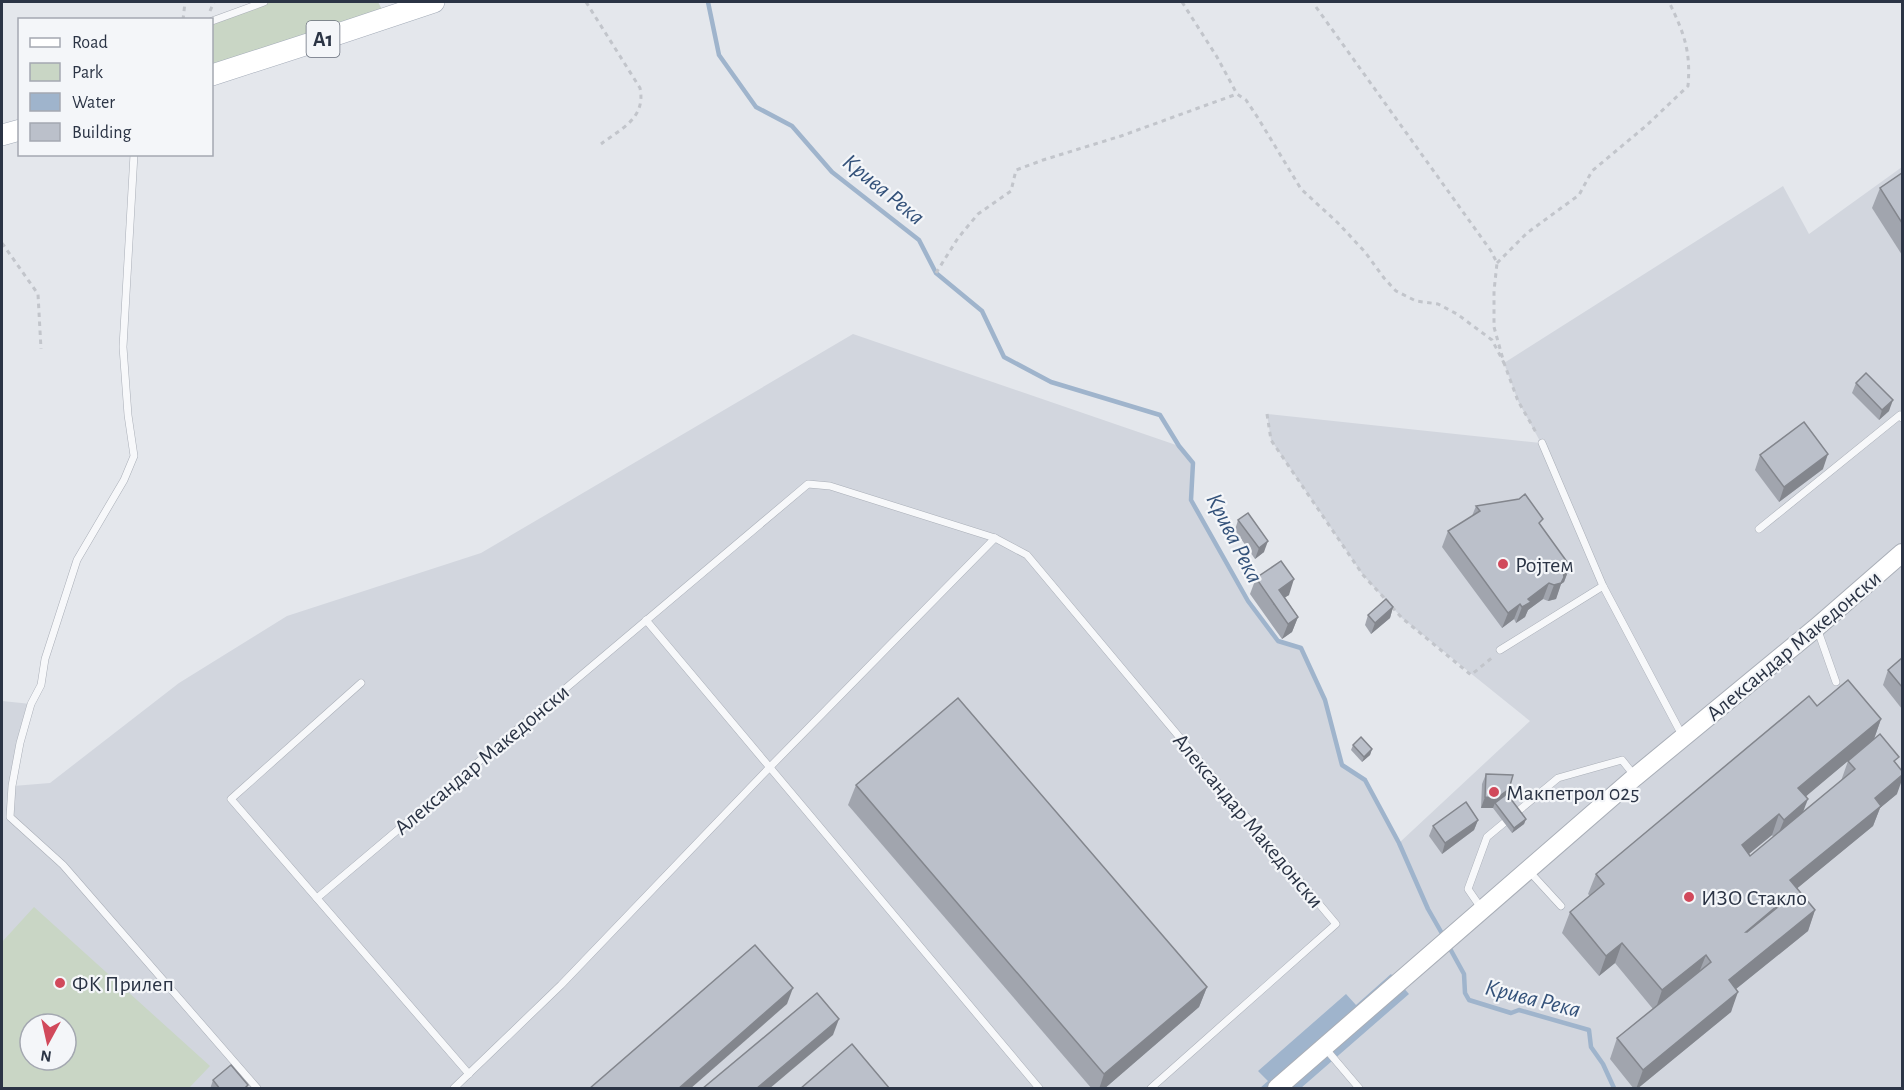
<svg xmlns="http://www.w3.org/2000/svg" width="1904" height="1090" font-family="'Alegreya Sans',sans-serif">
<rect width="100%" height="100%" fill="#e4e7ec"/>
<!-- built -->
<path fill="#d2d6de" fill-rule="evenodd" d="M1902 167V1088H2V701L31 704 13 786 50 783 179 683 287 616 481 553 853 334 1179 446 1193 463 1192 501 1248 601 1278 641 1301 648 1325 700 1342 765 1365 780 1399 843 1530 721 1402 618 1363 575 1271 440 1267 414 1541 443 1518 401 1504 363 1783 186 1809 234ZM30 1024H66V1060H30Z"/>
<!-- green -->
<g fill="#c9d6c5" fill-rule="evenodd">
<path d="M264 2H378L386 17 212 75V21Z"/>
<path d="M34 907 210 1066 189 1088H2V942ZM30 1024H66V1060H30Z"/>
</g>
<!-- water -->
<path fill="#9fb4cc" d="M1391 974 1409 994 1301 1088H1260L1268 1081 1258 1071 1346 994 1356 1005Z"/>
<g fill="none" stroke-linecap="round" stroke-linejoin="round">
<!-- stream -->
<g stroke="#9fb4cc" stroke-width="4.5">
<path d="M708 2 719 55 756 107 792 126 832 172 919 240 936 273 982 311 1004 357 1051 382 1160 415 1179 446 1193 463 1191 500 1248 601 1278 641 1301 648 1325 700 1342 765 1365 780 1399 843 1428 909 1444 937"/>
<path d="M1448 945 1464 974 1465 993 1469 1000 1511 1013 1519 1010 1589 1030 1591 1047 1603 1064 1614 1088"/>
</g>
<!-- lane casing -->
<g stroke="#a9aeb7" stroke-width="8">
<g id="lane">
<path d="M212 21 264 2"/>
<path d="M134 154 123 347 128 415 134 456 124 480 77 560 45 659 41 685 31 704 20 743 12 786 10 817 63 865 257 1088"/>
<path d="M1542 443 1603 586 1682 735"/>
<path d="M1759 529 1900 415 1902 418"/>
<path d="M646 620 1039 1088"/>
<path d="M1817 628 1836 682"/>
<path d="M1500 650 1603 586"/>
<path d="M361 683 231 799 469 1074"/>
<path d="M1528 870 1561 906"/>
<path d="M317 898 808 484 830 486 995 538 1027 555 1336 924 1151 1088"/>
<path d="M1481 908 1468 889 1487 837 1558 778 1622 760 1634 775"/>
<path d="M1325 1048 1359 1088"/>
<path d="M454 1088 561 985 769 768 995 538"/>
</g>
</g>
<!-- secondary casing -->
<g stroke="#a9aeb7" stroke-width="20">
<path id="secondary" d="M1277 1088 1635 777 1817 627 1902 553"/>
</g>
<!-- primary casing -->
<g stroke="#a3abb8" stroke-width="22">
<g id="primary">
<path d="M212 75 308 44 434 2"/>
<path d="M2 135 20 130"/>
</g>
</g>
<!-- path -->
<g stroke="#c2c5cb" stroke-width="3" stroke-dasharray="4.5 4.5" stroke-linecap="butt">
<path d="M586 2 640 88C646 118 622 128 601 144"/>
<path d="M1182 2 1217 57 1237 94"/>
<path d="M1316 7 1491 251 1497 263 1494 291V327L1504 363 1518 401 1537 434"/>
<path d="M210 11 214 2"/>
<path d="M183 20 185 2"/>
<path d="M2 243 38 294 41 349"/>
<path d="M1497 263 1527 233 1579 195 1592 171 1647 125 1688 86C1691 51 1684 33 1669 2"/>
<path d="M936 273 958 238 978 214 1011 191 1016 170 1043 160 1121 136 1237 94 1246 100 1258 118 1301 189 1338 223 1365 252 1384 278 1396 291 1416 301 1438 304 1457 314 1492 340 1504 363"/>
<path d="M1267 414 1271 440 1363 575 1388 602"/>
<path d="M1392 607 1402 618 1471 675 1494 656"/>
</g>
<!-- lane -->
<use href="#lane" stroke="#f7f8fa" stroke-width="7"/>
<!-- secondary -->
<use href="#secondary" stroke="#fff" stroke-width="18"/>
<!-- primary -->
<use href="#primary" stroke="#fff" stroke-width="21"/>
</g>
<!-- wall -->
<g fill="#a1a5ae" fill-rule="evenodd">
<path d="M1902 173V255L1872 208 1880 188Z"/>
<path d="M1856 383 1889 411 1879 420 1852 393Z"/>
<path d="M1760 455 1823 469 1779 502 1755 470Z"/>
<path d="M1476 506 1541 526 1570 566 1564 582 1561 584 1556 599 1548 601 1543 599 1528 610 1525 617 1516 623 1514 619 1502 628 1442 547 1448 531 1472 516Z"/>
<path d="M1238 520 1264 552 1255 559 1235 530Z"/>
<path d="M1256 578 1289 595 1285 597 1298 617 1292 632 1282 639 1250 594Z"/>
<path d="M1393 607 1390 618 1371 634 1365 625 1368 615Z"/>
<path d="M1902 658V709L1883 685 1888 670Z"/>
<path d="M1817 706 1881 719 1874 739 1897 764V794L1880 808 1873 826 1797 888 1815 910 1808 931 1736 989 1731 1012 1637 1089H1634L1610 1059 1617 1038 1653 1009 1615 963 1599 976 1562 933 1570 912 1590 896 1588 894 1596 874ZM1848 761 1841 781 1803 812 1805 796ZM1772 835 1773 837 1750 856 1749 854Z"/>
<path d="M1353 745 1372 749 1370 755 1362 762 1351 750Z"/>
<path d="M1486 774 1507 794 1526 819 1524 824 1512 833 1493 808H1481L1482 784Z"/>
<path d="M856 785 1207 987 1199 1007 1104 1089H1092L848 805Z"/>
<path d="M1478 820 1474 830 1442 854 1429 836 1433 826Z"/>
<path d="M213 1080 246 1089H210Z"/>
</g>
<!-- shaded-wall -->
<g fill="#83868d">
<path d="M1893 400 1889 411 1879 420 1882 410Z"/>
<path d="M1828 454 1823 469 1779 502 1784 487Z"/>
<path d="M1268 541 1264 552 1255 559 1259 548Z"/>
<path d="M1570 566 1564 582 1561 584 1556 599 1548 601 1554 585 1563 572Z"/>
<path d="M1294 579 1289 595 1273 605 1279 590Z"/>
<path d="M1549 583 1543 599 1528 610 1525 617 1516 623 1522 607 1528 599Z"/>
<path d="M1520 604 1514 619 1502 628 1508 613Z"/>
<path d="M1393 607 1390 618 1371 634 1375 623Z"/>
<path d="M1298 617 1292 632 1282 639 1288 624Z"/>
<path d="M1881 719 1874 739 1791 809 1798 788Z"/>
<path d="M1372 749 1370 755 1362 762 1364 757Z"/>
<path d="M1902 775V780L1897 794 1880 808 1873 826 1783 900 1790 880 1875 798Z"/>
<path d="M1509 789 1505 799 1495 803 1493 808H1481L1485 797Z"/>
<path d="M1808 799 1800 820 1776 840 1784 820Z"/>
<path d="M1779 814 1772 835 1734 866 1742 845Z"/>
<path d="M1526 819 1524 824 1512 833 1514 828Z"/>
<path d="M1478 820 1474 830 1442 854 1445 843Z"/>
<path d="M1783 901 1775 922 1738 952 1746 932Z"/>
<path d="M1815 910 1808 931 1721 1001 1729 980Z"/>
<path d="M1622 943 1615 963 1599 976 1606 956Z"/>
<path d="M1706 955 1698 975 1655 1011 1662 990Z"/>
<path d="M1207 987 1199 1007 1104 1089H1099L1104 1074Z"/>
<path d="M793 988 787 1004 690 1089H678Z"/>
<path d="M1738 992 1731 1012 1637 1089H1636L1643 1070Z"/>
<path d="M839 1019 833 1035 769 1089H756Z"/>
</g>
<!-- building -->
<g fill="#bbc0ca" stroke="#83868d" stroke-width="1.5" fill-rule="evenodd">
<path d="M1902 173V223L1880 188Z"/>
<path d="M1866 373 1893 400 1882 410 1856 383Z"/>
<path d="M1804 422 1828 454 1784 487 1760 455Z"/>
<path d="M1525 494 1543 519 1539 523 1570 566 1563 572 1564 577 1561 583 1554 585 1549 583 1528 599 1531 602 1522 607 1520 604 1508 613 1448 531 1480 511 1476 506 1519 499Z"/>
<path d="M1248 513 1268 541 1259 548 1238 520Z"/>
<path d="M1281 561 1294 579 1279 590 1298 617 1288 624 1256 578Z"/>
<path d="M1386 599 1393 607 1375 623 1368 615Z"/>
<path d="M1902 658V687L1888 670Z"/>
<path d="M1848 680 1881 719 1798 788 1808 799 1784 820 1779 814 1742 845 1750 856 1855 769 1848 761 1880 734 1899 757 1894 761 1902 771V775L1875 798 1881 806 1790 880 1815 910 1729 980 1738 992 1643 1070 1617 1038 1711 962 1706 955 1662 990 1622 943 1606 956 1570 912 1604 884 1596 874 1809 696 1817 706ZM1783 901 1784 902 1747 932H1746Z"/>
<path d="M958 698 1207 987 1104 1074 856 785Z"/>
<path d="M1361 737 1372 749 1364 757 1353 745Z"/>
<path d="M1486 774 1513 775 1509 789 1497 798 1485 797Z"/>
<path d="M1507 794 1526 819 1514 828 1495 803Z"/>
<path d="M1466 802 1478 820 1445 843 1433 826Z"/>
<path d="M755 945 793 988 678 1089H589Z"/>
<path d="M817 993 839 1019 756 1089H702Z"/>
<path d="M852 1044 890 1089H800Z"/>
<path d="M231 1065 248 1085 244 1089H220L213 1080Z"/>
</g>
<!-- markers -->
<g fill="#d1495b" stroke="#f4f6f9" stroke-width="2">
<circle cx="1503" cy="564" r="6"/>
<circle cx="1494" cy="792" r="6"/>
<circle cx="1689" cy="897" r="6"/>
<circle cx="60" cy="983" r="6"/>
</g>
<g text-anchor="middle" stroke-width="4.5" stroke-linejoin="round" paint-order="stroke">
<!-- shield labels -->
<rect fill="#f4f6f9" stroke="#676e7b" stroke-width="1.5" x="306.5" y="21" width="33" height="36" rx="4.5"/>
<g font-size="21" font-weight="bold" fill="#2b3445">
<text x="323" y="46">A1</text>
</g>
<!-- poi labels -->
<g font-size="22" fill="#2b3445" stroke="#f4f6f9" text-anchor="start">
<text x="1515" y="572">Ројтем</text>
<text x="1506" y="800">Макпетрол 025</text>
<text x="1701" y="905">ИЗО Стакло</text>
<text x="72" y="991">ФК Прилеп</text>
</g>
<!-- street labels -->
<g font-size="22" fill="#2b3445" stroke="#f4f6f9">
<text transform="translate(1793 645) rotate(-40)" y="8">Александар Македонски</text>
<text transform="translate(481 759) rotate(-40)" y="8">Александар Македонски</text>
<text transform="translate(1249 820) rotate(50)" y="8">Александар Македонски</text>
</g>
<!-- water labels -->
<g font-size="24" font-style="italic" fill="#34527a" stroke="#f4f6f9">
<text transform="translate(884 189) rotate(39)" y="8">Крива Река</text>
<text transform="translate(1235 538) rotate(63)" y="8">Крива Река</text>
<text transform="translate(1533 998) rotate(14)" y="8">Крива Река</text>
</g>
</g>
<!-- border -->
<rect width="1904" height="1090" fill="none" stroke="#2b3445" stroke-width="6"/>
<!-- legend -->
<rect x="18" y="18" width="195" height="138" fill="#f4f6f9" stroke="#a4a8b1" stroke-width="1.5"/>
<rect x="30" y="38" width="30" height="9" fill="#ffffff" stroke="#a4a8b1" stroke-width="1.5"/>
<text x="72" y="48" font-size="18" fill="#2b3445">Road</text>
<rect x="30" y="63" width="30" height="18" fill="#c9d6c5" stroke="#a4a8b1" stroke-width="1.5"/>
<text x="72" y="78" font-size="18" fill="#2b3445">Park</text>
<rect x="30" y="93" width="30" height="18" fill="#9fb4cc" stroke="#a4a8b1" stroke-width="1.5"/>
<text x="72" y="108" font-size="18" fill="#2b3445">Water</text>
<rect x="30" y="123" width="30" height="18" fill="#bbc0ca" stroke="#a4a8b1" stroke-width="1.5"/>
<text x="72" y="138" font-size="18" fill="#2b3445">Building</text>
<!-- north arrow -->
<g transform="translate(48 1042) rotate(188)"><circle r="28" fill="#f4f6f9" stroke="#a4a8b1" stroke-width="1.5"/>
<path d="M0-4.5L10 22L0 15L-10 22Z" fill="#d1495b"/>
<text y="-9" font-size="16" font-weight="bold" text-anchor="middle" fill="#2b3445">N</text>
</g>
</svg>
